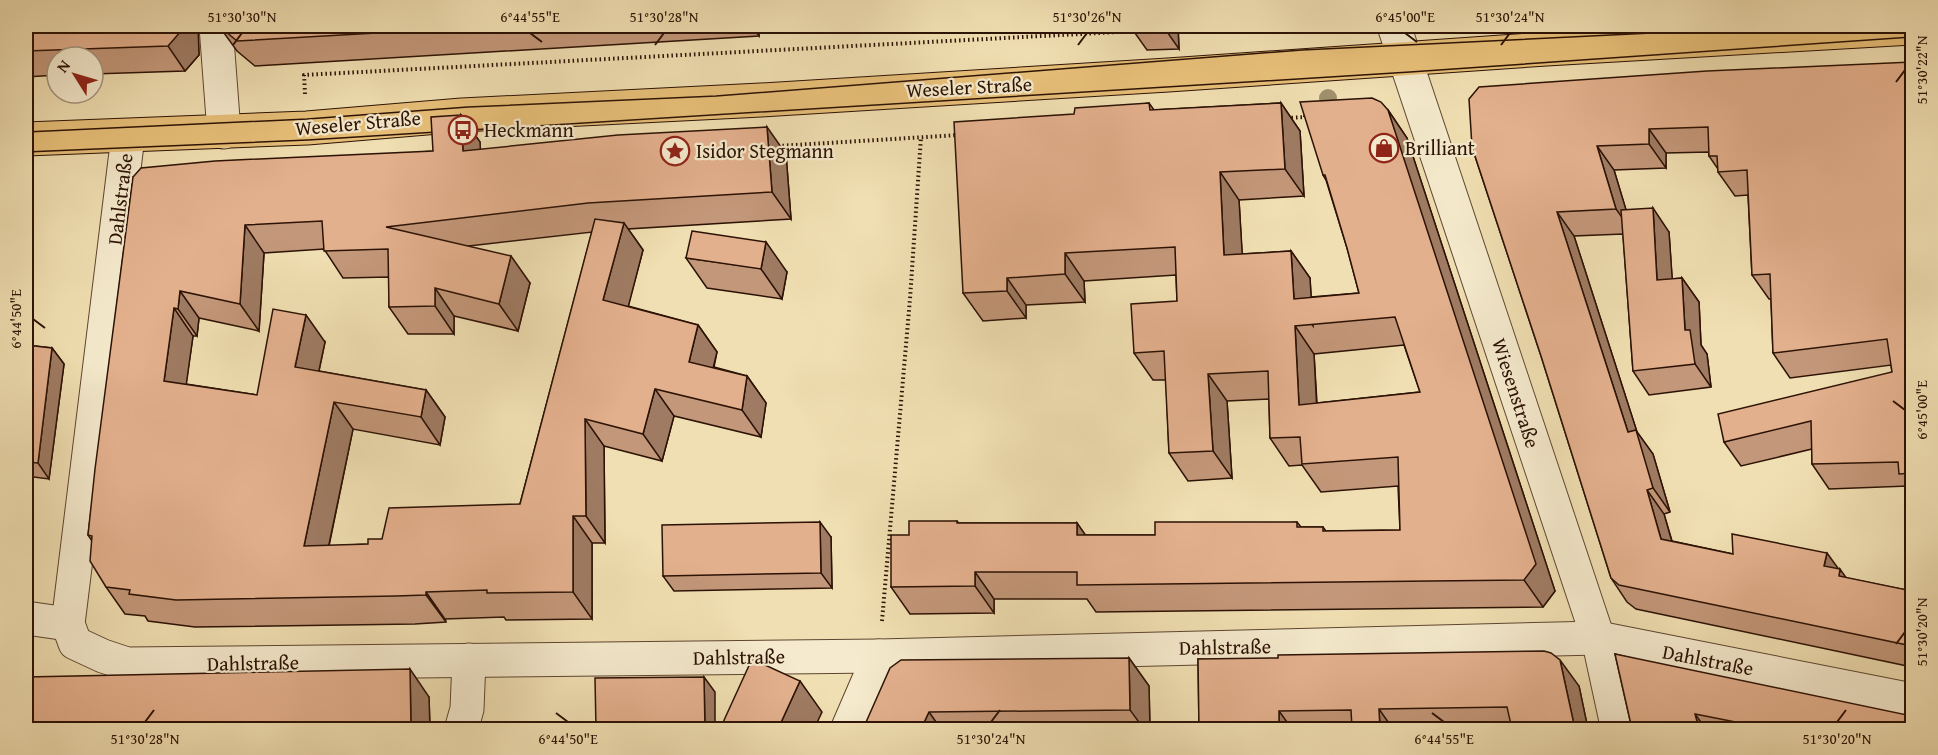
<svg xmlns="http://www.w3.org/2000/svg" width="1938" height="755" font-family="'Gentium Book Plus',serif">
<rect width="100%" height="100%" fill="#f0dfb2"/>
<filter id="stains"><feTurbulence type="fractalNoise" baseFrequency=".00333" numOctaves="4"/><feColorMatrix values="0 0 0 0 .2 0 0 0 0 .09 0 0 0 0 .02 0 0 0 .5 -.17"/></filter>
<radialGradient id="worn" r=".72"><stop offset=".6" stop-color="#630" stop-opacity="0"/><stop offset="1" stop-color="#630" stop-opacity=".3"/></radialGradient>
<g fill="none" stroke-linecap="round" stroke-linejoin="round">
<!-- minor casing -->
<g stroke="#5d4530" stroke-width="35">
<g id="minor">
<path d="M216 26 224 132"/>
<path d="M1394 26 1598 638 1618 730"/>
<path d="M128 136 68 624 75 643 103 656 127 664 879 656 1598 638 1912 700"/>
<path d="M26 618 68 624"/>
<path d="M461 730 467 709 469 660"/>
<path d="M847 730 879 656"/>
</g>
</g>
<!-- major casing -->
<g stroke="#2c1205" stroke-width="35">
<path id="major" d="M26 139 307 128 462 115 761 100 1168 75 1546 49 1912 28"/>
</g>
<!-- path -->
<g stroke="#2c1205" stroke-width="4" stroke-dasharray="1.5 3" stroke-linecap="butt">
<path d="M1175 29 1246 26"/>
<path d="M305 94 304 75 1137 31"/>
<path d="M1287 118 1305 117V113"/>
<path d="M778 146 959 135"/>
<path d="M882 621 910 299 921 137"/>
</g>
<!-- minor -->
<use href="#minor" stroke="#f5eacd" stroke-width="33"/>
<!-- major -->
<use href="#major" stroke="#e8c079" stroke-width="33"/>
<!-- tram -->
<g stroke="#2c1205" stroke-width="1.5">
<path d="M26 132 307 119 468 107 716 96 1302 50 1798 26"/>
<path d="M26 152 308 140 1410 72 1912 37"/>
</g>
</g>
<!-- trees -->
<circle fill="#a1906c" cx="1328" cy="98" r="9"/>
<!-- wall -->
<g fill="#c39779" stroke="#2c1205" stroke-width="1.5" fill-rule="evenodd">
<path d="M26 26H198L199 55 185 71 93 74V57H57V75L26 77Z"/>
<path d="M219 26H966L835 33 831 27 759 31V36L255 66 237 51Z"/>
<path d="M1130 26H1178L1179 49 1147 50Z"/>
<path d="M1912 62V494L1908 486 1829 489 1812 464V449L1741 466 1724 442 1892 372 1891 365 1790 378 1773 353 1771 299H1769L1752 275 1748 195 1735 196 1718 172V169L1709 156V152L1666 153V168L1614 170 1626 210 1669 232 1672 279 1682 278 1699 302 1701 345 1707 354 1711 387 1649 395 1633 371 1623 234 1574 236 1637 432 1653 454 1670 512 1664 514 1672 541 1733 554 1838 569 1846 578 1912 591V667L1636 609 1627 602 1611 578 1541 356 1472 147Z"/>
<path d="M1149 103 1154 110 1281 103 1300 131 1304 196 1239 200 1242 254 1291 251 1310 278 1311 297 1359 293 1347 248 1326 180 1323 175 1388 110 1407 138 1555 591 1543 607 1096 612 1087 599H994V613L910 614 891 587 909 535 957 521 959 523H1077L1085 535H1155L1297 522 1301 527H1323L1326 531 1400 530 1398 486 1321 492 1302 465 1289 466 1270 438 1269 399 1227 401 1232 478 1188 481 1169 453 1166 380H1153L1134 353 1177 301 1176 275 1084 281 1085 302 1026 305V318L983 321 963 293 1074 114ZM1404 345 1420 392 1317 403 1314 354Z"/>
<path d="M461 115 480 142V150L786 154 791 219 628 229 643 250 628 306 698 325 717 352 714 367 747 376 766 403 761 437 674 416 662 461 604 446 605 543H592V619L506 620 504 617 445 619 446 622 415 624 195 627 148 621 145 616 125 614 106 587 92 541 88 535 133 177 433 151ZM592 232 520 504 382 539 368 544 329 546 353 429 440 445 445 417 426 390 319 371 325 342 257 395 186 384 193 336H197L199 318 259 331 264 253 324 249 343 278 389 277V307L408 334H454V316L518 331 530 283 469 246Z"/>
<path d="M686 258 787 272 782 299 707 288Z"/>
<path d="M26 345 52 348 64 364 49 479 26 476Z"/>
<path d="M831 537 832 588 674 591 663 576Z"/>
<path d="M1615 654 1912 729H1632Z"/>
<path d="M1129 658 1149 686 1150 729H863Z"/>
<path d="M1198 659 1579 686 1588 729H1199Z"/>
<path d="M429 697 430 729H26Z"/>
</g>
<!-- shaded-wall -->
<g fill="#9f7b63" stroke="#2c1205" stroke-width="1.5">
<path d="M182 26H198L199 55 185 71 168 46Z"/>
<path d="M751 26H755L759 31V36Z"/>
<path d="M1163 26H1178L1179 49Z"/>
<path d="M1281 103 1300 131 1304 196 1285 169Z"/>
<path d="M1388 110 1407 138 1555 591 1543 607 1524 580Z"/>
<path d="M461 115 480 142 482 179 463 151Z"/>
<path d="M767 127 786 154 791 219 772 192Z"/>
<path d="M1649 129 1666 153V168L1649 144Z"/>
<path d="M1597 146 1614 170 1633 233 1616 209Z"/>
<path d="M1220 172 1239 200 1244 283 1224 255Z"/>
<path d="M1653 208 1669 232 1674 304 1657 280Z"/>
<path d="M1557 212 1574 236 1637 432 1653 454 1670 512 1653 488 1628 432Z"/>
<path d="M624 223 643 250 623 327 603 300Z"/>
<path d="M245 225 264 253 259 331 240 304Z"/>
<path d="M766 242 787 272 782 299 761 269Z"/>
<path d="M1291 251 1310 278 1313 326 1294 299Z"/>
<path d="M1065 253 1084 281 1085 302 1065 274Z"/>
<path d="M511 256 530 283 518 331 499 304Z"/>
<path d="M1007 278 1026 305V318L1007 291Z"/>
<path d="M1682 278 1699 302 1701 345 1707 354 1711 387 1695 364 1685 330Z"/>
<path d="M435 288 454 316V334L435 306Z"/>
<path d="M180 291 199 318 197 336 178 309Z"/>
<path d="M174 308 193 336 183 408 164 381Z"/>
<path d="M306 315 325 342 314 394 295 367Z"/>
<path d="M698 325 717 352 708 389 689 362Z"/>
<path d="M1295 326 1314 354 1318 432 1299 405Z"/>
<path d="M52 348 64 364 49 479 38 463Z"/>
<path d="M1208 374 1227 401 1232 478 1213 451Z"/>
<path d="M747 376 766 403 761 437 742 410Z"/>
<path d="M655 389 674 416 662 461 643 434Z"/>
<path d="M426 390 445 417 440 445 421 417Z"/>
<path d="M334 402 353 429 323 573 304 546Z"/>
<path d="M585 419 604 446 605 543 586 516Z"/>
<path d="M1647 490 1664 514 1678 563 1661 539Z"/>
<path d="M573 516 592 543V619L573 592Z"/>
<path d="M820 522 831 537 832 588 821 573Z"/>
<path d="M1077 523 1096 550 1077 535Z"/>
<path d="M1827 553 1840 571V569L1857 593 1824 566Z"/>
<path d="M975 572 994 599V613L975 586Z"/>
<path d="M426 592 445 619 446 622 426 595Z"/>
<path d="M1129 658 1149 686 1150 729H1144L1130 710Z"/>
<path d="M1560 660 1579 686 1588 729H1575Z"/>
<path d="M410 669 429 697 430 729H413L411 726Z"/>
<path d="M704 677 715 692V729H705Z"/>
<path d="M800 681 822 712 814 729H778Z"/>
<path d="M1379 709 1393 729H1380Z"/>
<path d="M1279 711 1292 729H1279Z"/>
<path d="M929 712 941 729H921Z"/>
<path d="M1695 714 1706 729H1699Z"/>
</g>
<!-- building -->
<g fill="#e3b08d" stroke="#2c1205" stroke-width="1.5" fill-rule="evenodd">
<path d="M26 26H182V30L168 46 26 51Z"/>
<path d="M219 26H499L237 41Z"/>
<path d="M1912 62V473L1899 474 1898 462 1812 464 1811 421 1724 442 1718 414 1892 372 1887 339 1773 353 1770 274 1752 275 1747 170 1718 172 1717 156H1709L1708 127 1649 129V144L1597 146 1616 209 1557 212 1628 432 1636 430 1653 488 1647 490 1661 539 1733 554 1732 534 1827 553 1824 566 1840 569 1839 576 1912 591V646L1619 585 1611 578 1541 356 1472 147 1469 99 1479 87 1707 71Z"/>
<path d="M1372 98 1381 102 1388 110 1536 564 1524 580 1077 585V572H975V586L891 587V535H909V521H957V523H1077V535H1155V522H1297V527H1323V531L1400 530 1398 457 1302 464 1300 437 1270 438 1268 371 1208 374 1213 451 1169 453 1164 351 1134 353 1131 304 1177 301 1175 247 1065 253V274L1007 278V291L963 293 954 122 1074 114 1075 108 1149 103 1150 110 1281 103 1285 169 1220 172 1224 255 1291 251 1294 299 1359 293 1347 248 1325 175H1323L1300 102ZM1395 317 1420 392 1299 405 1295 326Z"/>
<path d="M461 115 463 151 618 135 767 127 772 192 588 203 386 227 511 256 499 304 435 288V306L389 307 388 249 324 251 322 221 245 225 240 304 180 291 178 309 174 308 164 381 257 395 273 309 306 315 295 367 426 390 421 417 334 402 304 546 368 544V539H382L389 508 520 504 595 219 624 223 603 300 698 325 689 362 747 376 742 410 655 389 643 434 585 419 586 516H573V592L487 593V590L426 592V595L396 596 176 600 129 594 130 590 106 587 90 561 92 536 88 535 95 469 133 177 141 168 215 161 433 151 431 117Z"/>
<path d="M1653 208 1657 280 1682 278 1685 330H1690L1695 364 1633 371 1621 210Z"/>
<path d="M692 231 766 242 761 269 686 258Z"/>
<path d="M26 345 52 348 38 463 26 462Z"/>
<path d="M820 522 821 573 663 576 662 525Z"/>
<path d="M1544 651 1551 653 1560 660 1575 729H1512L1507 707 1379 709 1380 729H1352L1351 710 1279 711V729H1199L1198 659 1278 658V655Z"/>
<path d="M1615 654 1912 716V729H1771L1695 714 1699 729H1632Z"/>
<path d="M1129 658 1130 710 929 712 921 729H863L890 668 901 660Z"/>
<path d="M752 659 800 681 778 729H720Z"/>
<path d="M410 669 411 726 385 727V729H248L197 728V729H26V677Z"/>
<path d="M704 677 705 729H596L595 678Z"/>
</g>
<!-- ticks -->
<path fill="none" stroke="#2c1205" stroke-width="2" d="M530 33 542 42M1405 33 1417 42M233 45 242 33M655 45 664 33M1078 45 1087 33M1501 45 1510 33M1896 82 1905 70M33 319 45 328M1893 401 1905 410M1896 644 1905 632M556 713 568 722M1432 713 1444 722M145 722 154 710M991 722 1000 710M1837 722 1846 710"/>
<!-- icons -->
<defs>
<g id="bus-ring" transform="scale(1.5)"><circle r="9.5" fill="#f5eacd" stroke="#8f2418" stroke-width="1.5"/><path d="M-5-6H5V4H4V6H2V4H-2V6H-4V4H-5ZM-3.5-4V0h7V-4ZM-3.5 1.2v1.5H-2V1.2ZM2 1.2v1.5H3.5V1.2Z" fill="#8f2418"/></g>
<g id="shop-ring" transform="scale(1.5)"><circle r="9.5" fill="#f5eacd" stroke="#8f2418" stroke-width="1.5"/><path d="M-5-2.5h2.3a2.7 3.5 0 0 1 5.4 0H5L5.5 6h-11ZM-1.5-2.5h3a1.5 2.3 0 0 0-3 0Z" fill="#8f2418"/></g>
<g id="sight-ring" transform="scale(1.5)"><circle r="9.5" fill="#f5eacd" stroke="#8f2418" stroke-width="1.5"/><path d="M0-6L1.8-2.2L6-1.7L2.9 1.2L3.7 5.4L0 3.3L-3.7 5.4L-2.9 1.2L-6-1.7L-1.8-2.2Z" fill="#8f2418"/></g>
</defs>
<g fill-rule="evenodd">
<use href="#bus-ring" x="463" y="130"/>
<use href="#shop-ring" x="1384" y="148"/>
<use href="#sight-ring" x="675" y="151"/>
</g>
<g text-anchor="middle" stroke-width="4.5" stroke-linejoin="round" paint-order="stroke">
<!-- street labels -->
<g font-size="20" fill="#2c1205" stroke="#f5eacd">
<text transform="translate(969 87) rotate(-3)" y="7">Weseler Straße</text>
<text transform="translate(358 123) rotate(-5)" y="7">Weseler Straße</text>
<text transform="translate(120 199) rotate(-83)" y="7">Dahlstraße</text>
<text transform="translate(1516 393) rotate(72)" y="7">Wiesenstraße</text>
<text transform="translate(1225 647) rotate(-1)" y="7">Dahlstraße</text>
<text transform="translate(739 657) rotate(-1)" y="7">Dahlstraße</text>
<text transform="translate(1708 660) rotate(11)" y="7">Dahlstraße</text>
<text transform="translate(253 663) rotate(-1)" y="7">Dahlstraße</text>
</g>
<!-- poi labels -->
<g font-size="20" fill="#2c1205" stroke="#f5eacd" text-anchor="start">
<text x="484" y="137">Heckmann</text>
<text x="1405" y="155">Brilliant</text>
<text x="696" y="158">Isidor Stegmann</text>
</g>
</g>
<!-- margin -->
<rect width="1938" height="755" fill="none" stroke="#f0dfb2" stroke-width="66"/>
<!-- north arrow -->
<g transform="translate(75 75) rotate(307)"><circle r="28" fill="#f5eacd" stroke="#a5947d" stroke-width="1.5"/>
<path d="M0-4.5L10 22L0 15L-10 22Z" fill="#8f2418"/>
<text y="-9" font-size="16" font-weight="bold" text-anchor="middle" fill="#2c1205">N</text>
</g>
<rect x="33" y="33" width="1872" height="689" fill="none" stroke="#2c1205" stroke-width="2"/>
<g font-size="15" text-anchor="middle" fill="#2c1205">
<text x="242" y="22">51°30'30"N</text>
<text x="530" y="22">6°44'55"E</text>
<text x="664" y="22">51°30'28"N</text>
<text x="1087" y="22">51°30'26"N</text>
<text x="1405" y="22">6°45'00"E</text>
<text x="1510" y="22">51°30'24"N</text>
<text transform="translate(1922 70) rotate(-90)" y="5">51°30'22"N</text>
<text transform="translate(16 319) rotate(-90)" y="5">6°44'50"E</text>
<text transform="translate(1922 410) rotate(-90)" y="5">6°45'00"E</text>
<text transform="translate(1922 632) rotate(-90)" y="5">51°30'20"N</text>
<text x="145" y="744">51°30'28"N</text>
<text x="568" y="744">6°44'50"E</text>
<text x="991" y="744">51°30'24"N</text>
<text x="1444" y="744">6°44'55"E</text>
<text x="1837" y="744">51°30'20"N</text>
</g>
<rect width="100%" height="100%" filter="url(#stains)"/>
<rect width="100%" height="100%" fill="url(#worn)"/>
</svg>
